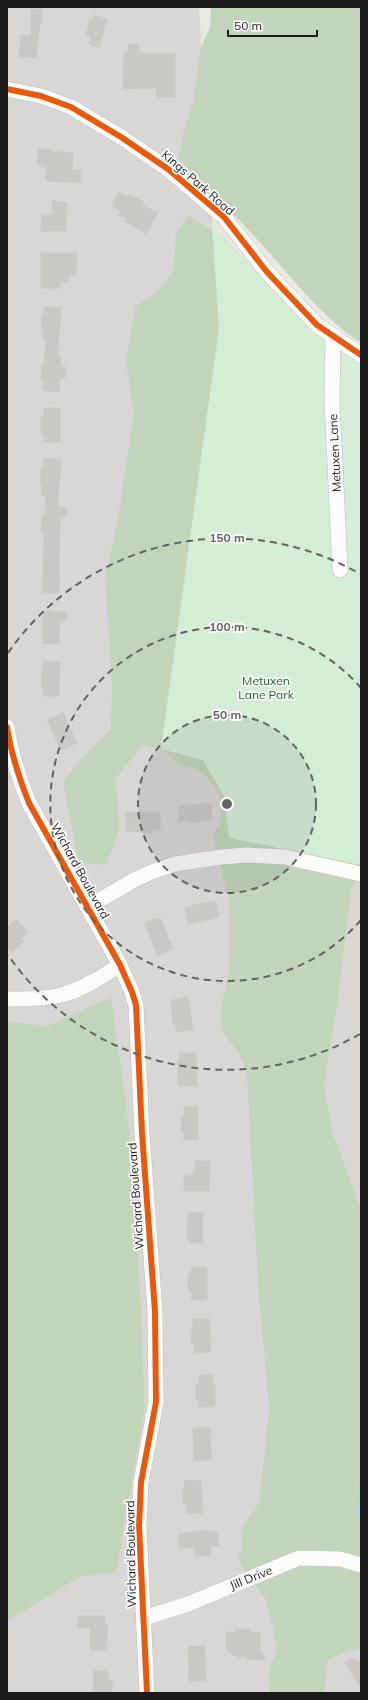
<svg xmlns="http://www.w3.org/2000/svg" width="368" height="1700" font-family="Mulish,sans-serif">
<rect width="100%" height="100%" fill="#e9e8e3"/>
<!-- residential -->
<g fill="#d8d7d5">
<path d="M7 7H199L219 328 178 764 192 768 206 776 219 795 221 807 220 823 215 830 213 838 229 901V971L221 1006 230 1043 243 1061 247 1079 258 1287 269 1409 259 1503 240 1531 242 1546 238 1560 266 1600 277 1649 280 1693H7Z"/>
<path d="M361 874V1209L333 1134 324 1086 339 994 351 889Z"/>
<path d="M361 1619V1693H318L317 1674Z"/>
</g>
<!-- forest -->
<g fill="#c2d5bb">
<path d="M211 7H361V343C320 316 289 274 256 238 231 211 204 186 179 160L182 137 193 103 201 47 210 28Z"/>
<path d="M188 215 223 237 309 328 361 563V874L351 889 339 994 324 1086 333 1134 361 1209V1648L341 1654 328 1660 325 1680V1693H270L269 1672 277 1649 266 1600 238 1560 242 1546 240 1531 259 1503 269 1409 258 1287 247 1079 243 1061 221 1029V1006L229 971V901L213 838 215 830 220 823 221 807 219 795 206 776 192 768 178 764 162 750 143 745 115 779 120 827 106 865 79 863 63 782 81 759 111 729 112 683 105 578 117 525 134 414 126 362 135 307 155 293 174 272 176 233Z"/>
<path d="M111 997 128 1119 139 1273 145 1407 116 1573 81 1576 7 1621V1022L48 1026Z"/>
</g>
<!-- park -->
<path fill="#d4edd6" d="M212 226 309 328 361 365V865L229 838 224 796 203 760 161 749 219 328Z"/>
<!-- water -->
<path fill="#bad0d8" d="M361 1467V1516L355 1514Z"/>
<!-- building -->
<g fill="#cac8c5" stroke="#cccac5">
<path d="M31 9H42V22H40L36 58 19 57 21 35 31 36Z"/>
<path d="M94 15 107 19 99 47 89 44 91 37 86 35 90 19 93 20Z"/>
<path d="M128 44H138V52H142V54H175V97H156V88L123 89 124 52H128Z"/>
<path d="M38 149H51V151L73 153 72 170H81L80 183 46 181V167L37 166Z"/>
<path d="M119 192 127 197 128 194 144 202 142 205 158 213 147 234 125 222 127 219 119 215 121 211 112 206Z"/>
<path d="M52 201 67 202 66 231H41L42 215H52Z"/>
<path d="M41 253H77L76 275H69V282H60V288H41Z"/>
<path d="M44 306 61 307 58 357H61L60 367H66L65 378H60L59 392 43 390 44 380H41L42 365H44L46 339H43L44 329H41L42 314H44Z"/>
<path d="M44 408H60V442H44V433H41V417H44Z"/>
<path d="M44 458 61 460 58 507H67L66 517H60L59 593H42L44 541V532H41L42 515H45L46 496H41L42 484H40L41 469H43Z"/>
<path d="M44 611 66 612V621H60L59 644H43L42 620H43Z"/>
<path d="M43 661 60 662 59 696H43V687H41Z"/>
<path d="M63 713 77 743 61 750 47 720Z"/>
<path d="M211 803 212 820 189 823 188 821 179 822 178 806Z"/>
<path d="M126 812H160V830H152V833L126 831Z"/>
<path d="M216 901 219 917 188 924 185 908 192 907V905Z"/>
<path d="M157 918V919H161L173 949 157 955 145 923Z"/>
<path d="M16 919 28 933 22 939 24 941 12 952 7 948V928Z"/>
<path d="M188 997 193 1030 177 1032 175 1024H173L171 1000Z"/>
<path d="M179 1053H196L197 1086H179L177 1062H179Z"/>
<path d="M198 1106V1139L184 1140 183 1132H181V1118H184V1107Z"/>
<path d="M195 1161H210L209 1191H184V1175L192 1176V1172H195Z"/>
<path d="M188 1212 203 1213V1243H191L190 1240H187Z"/>
<path d="M191 1267H207V1300H191V1291H188V1274L191 1275Z"/>
<path d="M193 1319H210L211 1352 194 1353V1344H191Z"/>
<path d="M199 1375H213V1384H215V1407H199V1400H196V1384H199Z"/>
<path d="M210 1427 212 1460 194 1461 193 1428Z"/>
<path d="M201 1480 203 1513H187L186 1504H183L182 1490H185L184 1481Z"/>
<path d="M207 1530V1532L217 1531 219 1545 210 1546 211 1555 196 1557 194 1547 180 1549 178 1534Z"/>
<path d="M78 1616H105L104 1625H108L106 1650H90V1628H78Z"/>
<path d="M235 1629H250V1632H260V1652L267 1660 247 1659 242 1656 240 1659 226 1650V1632H235Z"/>
<path d="M205 1646 206 1681H189L188 1647Z"/>
<path d="M353 1658 361 1662V1689L345 1662Z"/>
<path d="M93 1671H108L109 1680H112V1693H93Z"/>
</g>
<g fill="none" stroke-linecap="round" stroke-linejoin="round">
<!-- minor casing -->
<g stroke="#bfbebc" stroke-width="16">
<g id="minor">
<path d="M7 89 41 96 71 107 121 137 168 169 224 217 267 272 317 325 361 355"/>
<path d="M333 336 332 401 340 570"/>
<path d="M7 727C11 754 19 778 29 803L120 965 132 992 136 1005 142 1133 155 1312 156 1402 141 1482 139 1526 147 1693"/>
<path d="M88 907 136 879 154 871 175 864 221 857 246 855 285 857 361 874"/>
<path d="M7 999C23 999 41 999 57 996 80 991 100 978 120 965"/>
<path d="M144 1618 188 1604 299 1558 340 1559 361 1565"/>
</g>
</g>
<!-- minor -->
<use href="#minor" stroke="#fcfcfb" stroke-width="15"/>
<!-- cycleway casing -->
<g stroke="#fff" stroke-width="8">
<g id="cycleway">
<path d="M7 89 41 96 71 107 121 137 168 169 224 217 267 272 317 325 361 355"/>
<path d="M7 727C11 754 19 778 29 803L120 965 132 992 136 1005 142 1133 155 1312 156 1402 141 1482 139 1526 147 1693"/>
</g>
</g>
<!-- cycleway -->
<use href="#cycleway" stroke="#e8590c" stroke-width="6"/>
</g>
<!-- distance rings -->
<circle cx="227" cy="804" r="89" fill="#636361" fill-opacity=".12"/>
<g fill="none" stroke="#636361" stroke-width="2" stroke-dasharray="7 5">
<circle cx="227" cy="804" r="89"/>
<path d="M361 920A177 177 0 1 1 361 688"/>
<path d="M360 1034A266 266 0 0 1 8 955M8 653A266 266 0 0 1 360 574"/>
</g>
<g text-anchor="middle" stroke-width="3.5" stroke-linejoin="round" paint-order="stroke">
<!-- street labels -->
<g font-size="12" fill="#1b1b1b" stroke="#fff">
<text transform="translate(198 183) rotate(41)" y="4">Kings Park Road</text>
<text transform="translate(335 453) rotate(-93)" y="4">Metuxen Lane</text>
<text transform="translate(80 871) rotate(61)" y="4">Wichard Boulevard</text>
<text transform="translate(136 1196) rotate(-94)" y="4">Wichard Boulevard</text>
<text transform="translate(131 1554) rotate(-91)" y="4">Wichard Boulevard</text>
<text transform="translate(251 1578) rotate(-22)" y="4">Jill Drive</text>
</g>
<!-- park labels -->
<g font-size="12" fill="#186a27" stroke="#fff">
<text x="266" y="685">Metuxen<tspan x="266" dy="14">Lane Park</tspan></text>
</g>
</g>
<circle cx="227" cy="804" r="6" fill="#636361" stroke="#fff" stroke-width="2"/>
<g font-size="12" text-anchor="middle" font-weight="bold" fill="#636361" stroke="#fff" stroke-width="3.5" stroke-linejoin="round" paint-order="stroke">
<text x="227" y="542">150 m</text>
<text x="227" y="631">100 m</text>
<text x="227" y="719">50 m</text>
</g>
<!-- border -->
<rect width="368" height="1700" fill="none" stroke="#1b1b1b" stroke-width="16"/>
<!-- scale -->
<path d="M228 30v6h89v-6" fill="none" stroke="#1b1b1b" stroke-width="2"/>
<text x="234" y="30" font-size="12" fill="#1b1b1b" stroke="#ffffff" stroke-width="3" paint-order="stroke">50 m</text>
</svg>
